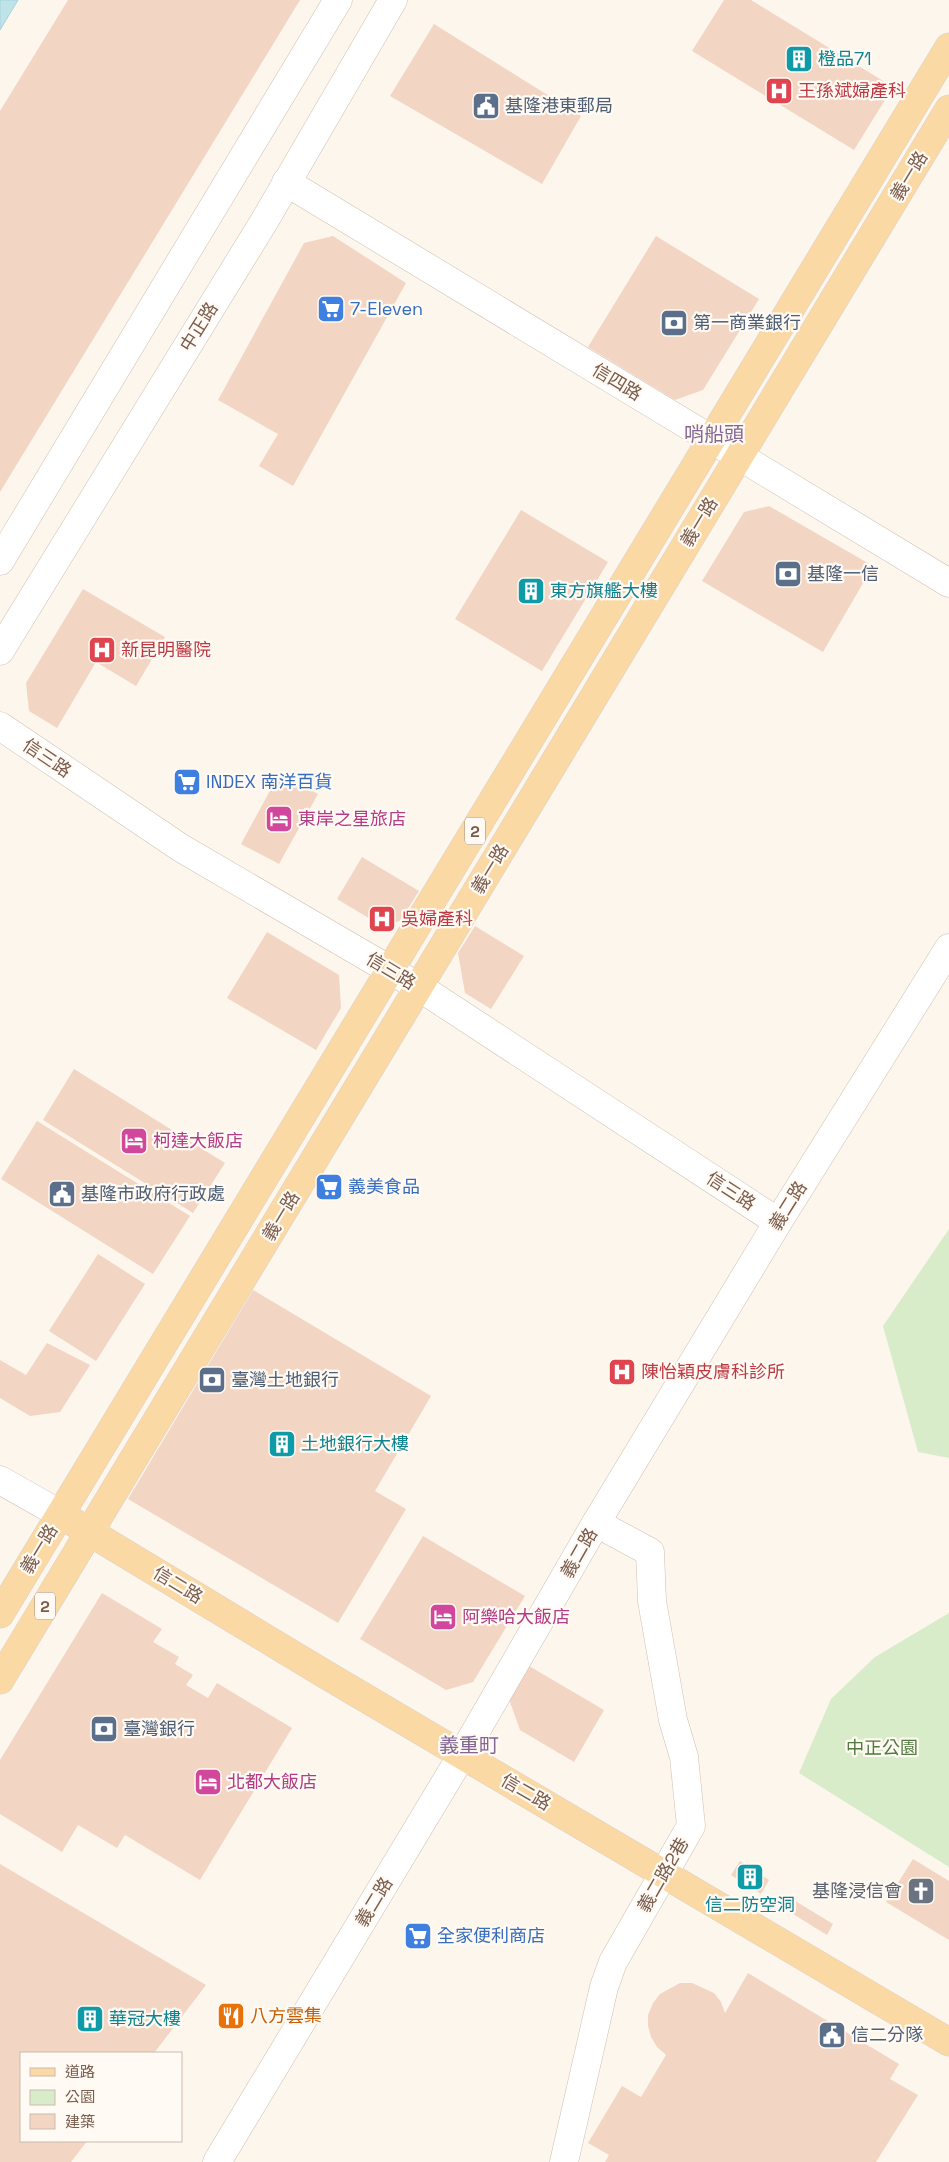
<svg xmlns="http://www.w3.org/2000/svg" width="949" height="2162" font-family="'Space Grotesk','Noto Sans TC',sans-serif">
<rect width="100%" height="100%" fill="#fdf6ec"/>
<!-- green -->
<g fill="#d8ecc9">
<path d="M949 1229V1458L918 1452 883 1326Z"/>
<path d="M949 1613V1867L799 1773 831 1699 875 1657Z"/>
</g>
<!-- water -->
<path fill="#bfe3e8" stroke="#a5d3da" d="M0 0H18L0 30Z"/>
<!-- building -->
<g fill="#f3d5c3">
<path d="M68 0H300L0 492V111Z"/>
<path d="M724 0H751L893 87 854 150 692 51Z"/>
<path d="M434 24 581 116 542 184 390 96Z"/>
<path d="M333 236 406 283 293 486 259 466 278 434 218 400 304 243Z"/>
<path d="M656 236 759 299 703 390 675 400 588 347Z"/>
<path d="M769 506 873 566 823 652 702 581 744 512Z"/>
<path d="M521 510 608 562 542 671 455 619Z"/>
<path d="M83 589 165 637 136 686 96 662 57 728 29 711 26 683Z"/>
<path d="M279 774 318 794 279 864 241 844Z"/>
<path d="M362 857 419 891 400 921 382 926 337 899Z"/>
<path d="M475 926 524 956 491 1009 465 993 458 953Z"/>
<path d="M267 932 339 975 341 1008 316 1050 227 998Z"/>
<path d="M74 1069 225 1163 193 1213 43 1120Z"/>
<path d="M37 1121 190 1216 153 1274 1 1179Z"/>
<path d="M98 1254 145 1284 96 1361 49 1331Z"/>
<path d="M253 1290 431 1396 375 1491 406 1509 338 1623 128 1499Z"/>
<path d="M47 1343 90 1365 60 1412 30 1416 0 1398V1360L26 1375Z"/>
<path d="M423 1536 525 1596 473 1682 446 1690 360 1639Z"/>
<path d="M102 1593 162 1629 153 1642 179 1657 175 1664 193 1675 186 1685 208 1698 217 1683 292 1728 200 1880 125 1835 117 1848 78 1825 62 1852 0 1814V1760Z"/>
<path d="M529 1666 604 1710 574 1762 520 1730 509 1699Z"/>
<path d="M913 1859 949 1881V1940L886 1902Z"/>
<path d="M740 1861 769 1880 761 1894 731 1875Z"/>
<path d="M0 1864 206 1985 154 2053H21V2141H87L71 2162H0Z"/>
<path d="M792 1899 833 1924 827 1935 785 1909Z"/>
<path d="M748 1973 899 2064 890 2079 918 2095 876 2162H605L609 2155 588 2143 622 2086 641 2097 666 2055 657 2047 651 2037 648 2026V2015L653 2003 660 1994 680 1983H692L714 1993 721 2002 725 2013Z"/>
</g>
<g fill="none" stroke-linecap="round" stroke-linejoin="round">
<!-- minor casing -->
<g stroke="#d1beb0" stroke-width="29">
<g id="minor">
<path d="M286 182 949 583"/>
<path d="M0 561 338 0"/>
<path d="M0 651 265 220 393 0"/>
<path d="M0 726 181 848 419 987 778 1222"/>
<path d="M0 1480 60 1514"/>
<path d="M217 2162 462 1755 596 1523 778 1222 949 948"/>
<path d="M564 2162 604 1987 613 1962 691 1826 684 1757 673 1720 652 1601 650 1552 596 1523"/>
</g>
</g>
<!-- major casing -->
<g stroke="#dad1cd" stroke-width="29">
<g id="major">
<path d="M73 1522 323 1673 949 2042"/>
<path d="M0 1614 949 47"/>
<path d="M0 1680 949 109"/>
</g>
</g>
<!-- minor -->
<use href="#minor" stroke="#fff" stroke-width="28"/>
<!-- major -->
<use href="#major" stroke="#fbd9a5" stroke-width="28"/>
</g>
<!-- icons -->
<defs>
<g id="building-square" transform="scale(1.4375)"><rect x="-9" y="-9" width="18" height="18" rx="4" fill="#0f9aa8" stroke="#fffaf3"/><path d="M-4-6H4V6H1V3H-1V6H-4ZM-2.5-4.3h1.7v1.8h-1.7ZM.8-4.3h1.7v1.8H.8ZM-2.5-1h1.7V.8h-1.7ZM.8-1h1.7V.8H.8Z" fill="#fff"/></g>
<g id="hospital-square" transform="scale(1.4375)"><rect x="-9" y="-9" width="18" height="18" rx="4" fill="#e0444e" stroke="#fffaf3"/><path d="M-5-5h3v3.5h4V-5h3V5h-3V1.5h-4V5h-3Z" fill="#fff"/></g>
<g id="civic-square" transform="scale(1.4375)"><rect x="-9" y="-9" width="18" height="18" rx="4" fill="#5c6f8a" stroke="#fffaf3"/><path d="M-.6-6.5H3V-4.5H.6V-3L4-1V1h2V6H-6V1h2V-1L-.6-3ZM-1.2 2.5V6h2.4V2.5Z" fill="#fff"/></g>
<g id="supermarket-square" transform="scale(1.4375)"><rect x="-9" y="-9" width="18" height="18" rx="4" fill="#3f7fe0" stroke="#fffaf3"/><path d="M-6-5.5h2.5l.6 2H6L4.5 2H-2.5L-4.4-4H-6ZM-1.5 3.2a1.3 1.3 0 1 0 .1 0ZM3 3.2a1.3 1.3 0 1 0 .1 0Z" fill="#fff"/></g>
<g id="bank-square" transform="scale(1.4375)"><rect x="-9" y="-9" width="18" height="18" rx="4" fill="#5c6f8a" stroke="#fffaf3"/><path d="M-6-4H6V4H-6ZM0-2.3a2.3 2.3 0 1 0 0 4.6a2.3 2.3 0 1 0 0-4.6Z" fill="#fff"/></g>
<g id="hotel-square" transform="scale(1.4375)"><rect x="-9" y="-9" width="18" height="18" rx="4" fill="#d1479c" stroke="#fffaf3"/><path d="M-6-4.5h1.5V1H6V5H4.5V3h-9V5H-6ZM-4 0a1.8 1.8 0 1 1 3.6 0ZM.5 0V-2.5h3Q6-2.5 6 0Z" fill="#fff"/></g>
<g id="church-square" transform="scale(1.4375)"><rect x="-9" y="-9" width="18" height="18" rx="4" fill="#6b7280" stroke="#fffaf3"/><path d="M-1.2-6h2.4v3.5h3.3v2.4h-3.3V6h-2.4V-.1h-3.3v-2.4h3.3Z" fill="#fff"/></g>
<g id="restaurant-square" transform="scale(1.4375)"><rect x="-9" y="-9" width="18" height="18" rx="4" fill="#e8710a" stroke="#fffaf3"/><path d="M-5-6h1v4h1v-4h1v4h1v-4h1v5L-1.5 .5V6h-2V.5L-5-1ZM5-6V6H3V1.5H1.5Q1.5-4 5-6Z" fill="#fff"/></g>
</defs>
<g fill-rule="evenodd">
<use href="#building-square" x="799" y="59"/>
<use href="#hospital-square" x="779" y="91"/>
<use href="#civic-square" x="486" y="106"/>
<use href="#supermarket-square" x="331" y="309"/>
<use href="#bank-square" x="674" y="323"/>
<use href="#bank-square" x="788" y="574"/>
<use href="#building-square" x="531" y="591"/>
<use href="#hospital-square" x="102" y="650"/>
<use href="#supermarket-square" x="187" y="782"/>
<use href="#hotel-square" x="279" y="819"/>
<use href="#hospital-square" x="382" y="919"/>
<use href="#hotel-square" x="134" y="1141"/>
<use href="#supermarket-square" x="329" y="1187"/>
<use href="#civic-square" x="62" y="1194"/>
<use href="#hospital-square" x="622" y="1372"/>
<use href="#bank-square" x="212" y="1380"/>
<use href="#building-square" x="282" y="1444"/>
<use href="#hotel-square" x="443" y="1617"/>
<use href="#bank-square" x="104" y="1729"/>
<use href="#hotel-square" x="208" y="1782"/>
<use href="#building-square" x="750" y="1877"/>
<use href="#church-square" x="921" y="1891"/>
<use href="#supermarket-square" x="418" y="1936"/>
<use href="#restaurant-square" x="231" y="2016"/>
<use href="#building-square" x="90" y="2019"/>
<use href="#civic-square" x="832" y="2035"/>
</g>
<g text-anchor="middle" stroke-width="4.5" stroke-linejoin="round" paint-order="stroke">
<!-- shield labels -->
<g fill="#fffaf3" stroke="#a28b7f" stroke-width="1">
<rect x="465" y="817.5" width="20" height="27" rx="4"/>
<rect x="35" y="1592.5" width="20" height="27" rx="4"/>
</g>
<g font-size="16" font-weight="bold" fill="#7a5c4d">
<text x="475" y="837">2</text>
<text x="45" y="1612">2</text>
</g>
<!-- culture labels -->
<g font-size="18" fill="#0d838f" stroke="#fffaf3" text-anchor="start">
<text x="818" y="65">橙品71</text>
<text x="550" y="597">東方旗艦大樓</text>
<text x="301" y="1450">土地銀行大樓</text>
<text x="750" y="1911" text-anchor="middle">信二防空洞</text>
<text x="109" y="2025">華冠大樓</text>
</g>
<!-- health labels -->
<g font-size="18" fill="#be3a42" stroke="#fffaf3" text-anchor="start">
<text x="798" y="97">王孫斌婦產科</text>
<text x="121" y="656">新昆明醫院</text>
<text x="401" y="925">吳婦產科</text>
<text x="641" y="1378">陳怡穎皮膚科診所</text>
</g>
<!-- service labels -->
<g font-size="18" fill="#4e5e75" stroke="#fffaf3" text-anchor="start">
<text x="505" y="112">基隆港東郵局</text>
<text x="693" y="329">第一商業銀行</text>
<text x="807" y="580">基隆一信</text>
<text x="81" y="1200">基隆市政府行政處</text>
<text x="231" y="1386">臺灣土地銀行</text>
<text x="123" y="1735">臺灣銀行</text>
<text x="851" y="2041">信二分隊</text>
</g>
<!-- street labels -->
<g font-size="18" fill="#7a5c4d" stroke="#fffaf3">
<text transform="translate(909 176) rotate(-59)" y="6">義一路</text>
<text transform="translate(199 327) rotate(-58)" y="6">中正路</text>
<text transform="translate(617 382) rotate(31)" y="6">信四路</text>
<text transform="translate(699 522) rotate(-59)" y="6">義一路</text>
<text transform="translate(47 758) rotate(34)" y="6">信三路</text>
<text transform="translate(490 869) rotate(-59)" y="6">義一路</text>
<text transform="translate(391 971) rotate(31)" y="6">信三路</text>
<text transform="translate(731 1191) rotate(33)" y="6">信三路</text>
<text transform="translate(788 1206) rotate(-58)" y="6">義二路</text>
<text transform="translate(281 1216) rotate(-59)" y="6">義一路</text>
<text transform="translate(39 1549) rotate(-59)" y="6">義一路</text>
<text transform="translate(579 1553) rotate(-60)" y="6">義二路</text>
<text transform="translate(178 1585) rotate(31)" y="6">信二路</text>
<text transform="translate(526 1792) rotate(30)" y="6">信二路</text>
<text transform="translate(663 1875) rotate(-60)" y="6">義二路2巷</text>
<text transform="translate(374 1902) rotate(-59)" y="6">義二路</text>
</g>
<!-- shop labels -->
<g font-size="18" fill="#366cbe" stroke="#fffaf3" text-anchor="start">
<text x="350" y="315">7-Eleven</text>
<text x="206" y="788">INDEX 南洋百貨</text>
<text x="348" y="1193">義美食品</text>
<text x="437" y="1942">全家便利商店</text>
</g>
<!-- hotel labels -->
<g font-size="18" fill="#b23c85" stroke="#fffaf3" text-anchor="start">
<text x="298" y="825">東岸之星旅店</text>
<text x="153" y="1147">柯達大飯店</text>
<text x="462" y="1623">阿樂哈大飯店</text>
<text x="227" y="1788">北都大飯店</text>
</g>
<!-- park labels -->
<g font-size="18" fill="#537a41" stroke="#fffaf3">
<text x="882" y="1754">中正公園</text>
</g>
<!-- worship labels -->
<g font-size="18" fill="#5b616d" stroke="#fffaf3" text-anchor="end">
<text x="902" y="1897">基隆浸信會</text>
</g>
<!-- food labels -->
<g font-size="18" fill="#c56008" stroke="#fffaf3" text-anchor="start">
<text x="250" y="2022">八方雲集</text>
</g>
<!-- quarter labels -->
<g font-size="20" fill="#846695" stroke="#fffaf3">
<text x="714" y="441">哨船頭</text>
<text x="469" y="1752">義重町</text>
</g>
</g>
<!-- legend -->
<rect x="20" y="2052" width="162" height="90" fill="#fffaf3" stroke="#cabbb1"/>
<rect x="30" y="2068" width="25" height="8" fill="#fbd9a5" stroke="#cabbb1"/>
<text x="65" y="2077" font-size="15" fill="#7a5c4d">道路</text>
<rect x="30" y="2090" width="25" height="15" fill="#d8ecc9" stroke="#cabbb1"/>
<text x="65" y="2102" font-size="15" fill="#7a5c4d">公園</text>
<rect x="30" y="2114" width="25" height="15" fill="#f3d5c3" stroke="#cabbb1"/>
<text x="65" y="2127" font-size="15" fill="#7a5c4d">建築</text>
</svg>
